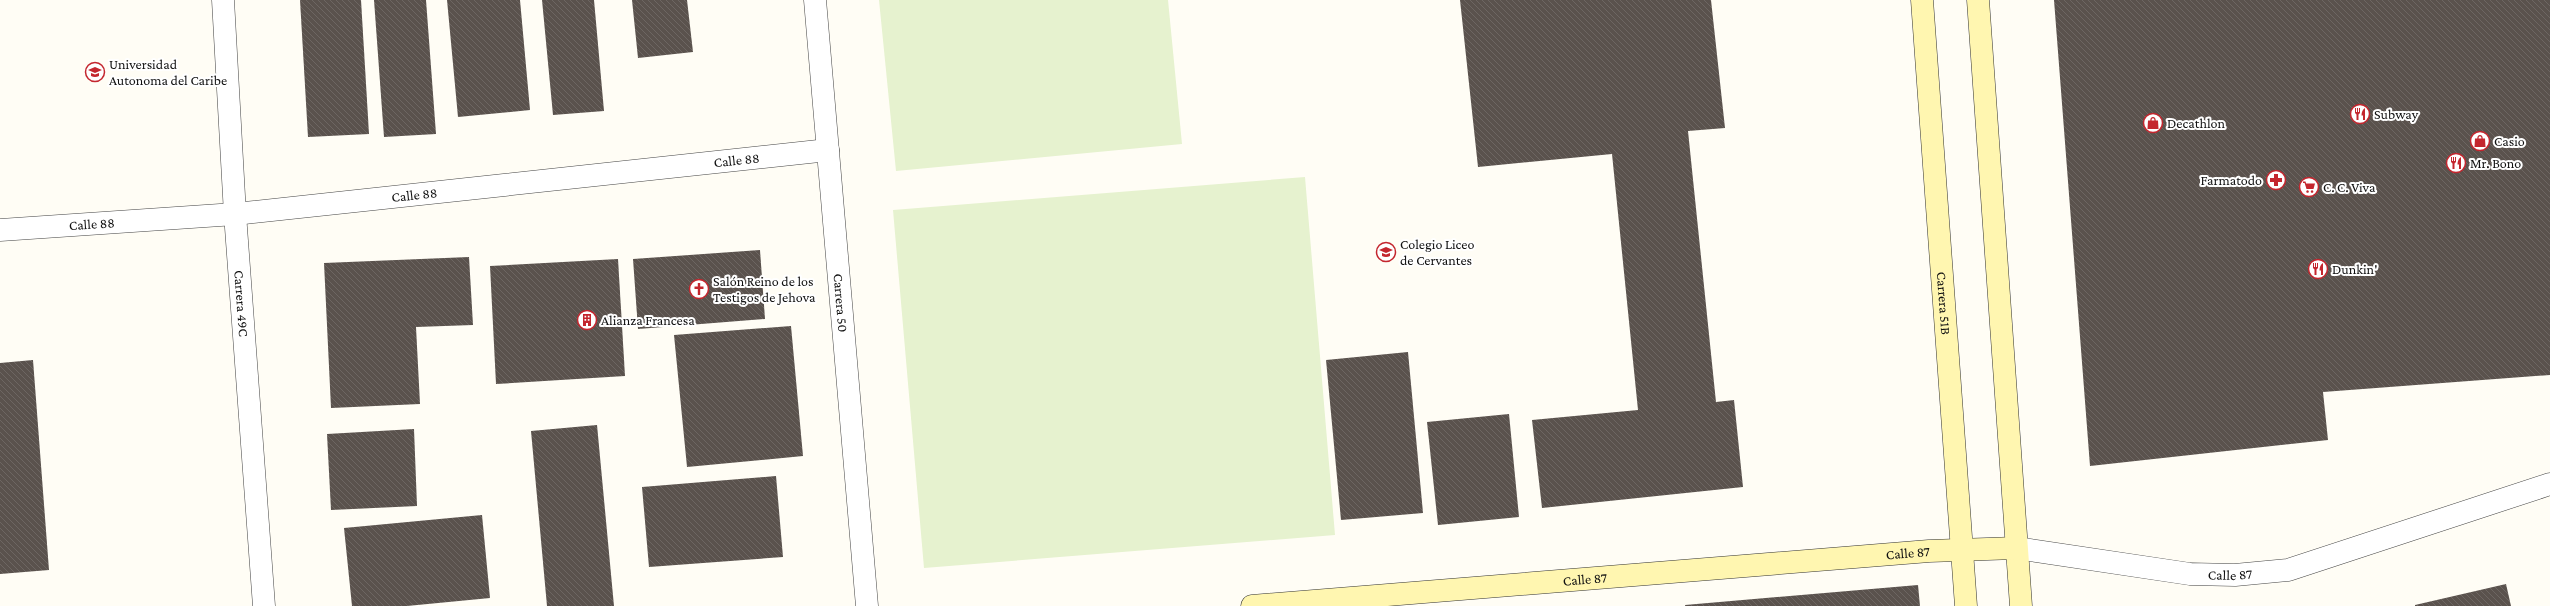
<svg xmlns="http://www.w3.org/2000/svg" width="2550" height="606" font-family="'Crimson Pro',serif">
<defs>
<pattern id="building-back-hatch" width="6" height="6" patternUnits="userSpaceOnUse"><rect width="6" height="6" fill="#5a524d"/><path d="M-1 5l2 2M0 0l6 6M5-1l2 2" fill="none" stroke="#6d6662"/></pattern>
</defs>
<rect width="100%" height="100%" fill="#fffdf5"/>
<!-- pitch -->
<g fill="#e6f2cf">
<path d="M879 0H1168L1182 144 896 171Z"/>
<path d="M1305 177 1335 535 924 568 893 210Z"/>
</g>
<!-- building -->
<g fill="url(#building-back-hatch)">
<path d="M300 0H361L369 134 308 137Z"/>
<path d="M374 0H426L436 134 384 137Z"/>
<path d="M447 0H520L530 110 458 117Z"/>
<path d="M542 0H594L604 111 553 115Z"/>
<path d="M632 0H687L693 52 638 58Z"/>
<path d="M1460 0H1711L1725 128 1688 131 1716 402 1734 400 1743 487 1542 508 1532 420 1638 410 1612 154 1478 167Z"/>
<path d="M2054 0H2550V375L2323 392 2328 440 2090 466Z"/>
<path d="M760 250 765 319 638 329 633 259Z"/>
<path d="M469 257 473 325 416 327 420 404 331 408 324 263Z"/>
<path d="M618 259 625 376 496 384 490 266Z"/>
<path d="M791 326 803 456 687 467 674 335Z"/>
<path d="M1408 352 1423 513 1341 520 1326 360Z"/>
<path d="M33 360 49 570 0 574V363Z"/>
<path d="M1509 414 1519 517 1438 525 1427 422Z"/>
<path d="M597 425 614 606H547L531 431Z"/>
<path d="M414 429 417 506 331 510 327 434Z"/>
<path d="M776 476 783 557 649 567 642 487Z"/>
<path d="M482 515 490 598 407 606H352L344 528Z"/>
<path d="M2506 584 2511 606H2415V605Z"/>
<path d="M1918 585 1920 606H1685V605Z"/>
</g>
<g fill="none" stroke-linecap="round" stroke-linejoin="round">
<!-- street casing -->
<g stroke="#444" stroke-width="23">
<g id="street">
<path id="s1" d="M223 0 235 214 264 606"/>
<path id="s2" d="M815 0 867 606"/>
<path id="s3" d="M0 230 235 214 828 150"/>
<path id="s4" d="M2016 548 2190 574 2235 575 2288 570 2550 484"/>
</g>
</g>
<!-- secondary casing -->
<g stroke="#333" stroke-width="23">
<g id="secondary">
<path id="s5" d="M1922 0 1966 606"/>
<path d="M1978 0 2021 606"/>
<path id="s6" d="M1252 606 1929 551 2016 548"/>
</g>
</g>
<!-- street -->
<use href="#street" stroke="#fff" stroke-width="22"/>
<!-- secondary -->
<use href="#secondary" stroke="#fff6b0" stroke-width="22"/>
</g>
<!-- icons -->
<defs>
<g id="university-ring" transform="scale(1)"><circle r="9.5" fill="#fff" stroke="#c4262e" stroke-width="1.5"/><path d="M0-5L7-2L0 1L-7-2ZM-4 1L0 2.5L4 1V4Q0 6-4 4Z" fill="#c4262e"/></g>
<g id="restaurant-ring" transform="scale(1)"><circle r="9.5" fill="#fff" stroke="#c4262e" stroke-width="1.5"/><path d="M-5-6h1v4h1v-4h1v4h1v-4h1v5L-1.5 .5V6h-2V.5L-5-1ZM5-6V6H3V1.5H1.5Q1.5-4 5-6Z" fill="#c4262e"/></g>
<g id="shop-ring" transform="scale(1)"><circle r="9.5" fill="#fff" stroke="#c4262e" stroke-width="1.5"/><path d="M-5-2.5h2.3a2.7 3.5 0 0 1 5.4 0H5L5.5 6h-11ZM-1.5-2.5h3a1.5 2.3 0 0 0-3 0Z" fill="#c4262e"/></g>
<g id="pharmacy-ring" transform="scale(1)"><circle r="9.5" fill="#fff" stroke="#c4262e" stroke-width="1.5"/><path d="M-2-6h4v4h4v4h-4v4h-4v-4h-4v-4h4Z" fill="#c4262e"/></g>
<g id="supermarket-ring" transform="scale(1)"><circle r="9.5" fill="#fff" stroke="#c4262e" stroke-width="1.5"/><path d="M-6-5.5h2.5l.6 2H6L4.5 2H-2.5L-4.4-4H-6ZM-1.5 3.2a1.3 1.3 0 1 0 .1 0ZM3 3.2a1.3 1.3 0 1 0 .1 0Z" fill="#c4262e"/></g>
<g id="school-ring" transform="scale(1)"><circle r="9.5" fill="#fff" stroke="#c4262e" stroke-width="1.5"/><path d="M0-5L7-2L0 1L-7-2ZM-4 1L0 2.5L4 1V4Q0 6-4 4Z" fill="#c4262e"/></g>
<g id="church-ring" transform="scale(1)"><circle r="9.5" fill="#fff" stroke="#c4262e" stroke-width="1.5"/><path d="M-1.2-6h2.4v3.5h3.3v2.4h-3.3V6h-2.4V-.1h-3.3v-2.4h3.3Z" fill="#c4262e"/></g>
<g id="building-ring" transform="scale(1)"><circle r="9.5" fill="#fff" stroke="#c4262e" stroke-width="1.5"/><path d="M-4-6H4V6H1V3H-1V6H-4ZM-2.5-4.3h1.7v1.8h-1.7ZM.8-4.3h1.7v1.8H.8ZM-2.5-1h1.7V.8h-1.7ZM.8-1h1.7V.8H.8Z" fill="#c4262e"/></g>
</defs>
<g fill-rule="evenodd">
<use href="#university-ring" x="95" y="72"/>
<use href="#restaurant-ring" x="2360" y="114"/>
<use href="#shop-ring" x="2153" y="123"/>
<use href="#shop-ring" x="2480" y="141"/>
<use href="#restaurant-ring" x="2456" y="163"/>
<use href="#pharmacy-ring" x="2276" y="180"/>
<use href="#supermarket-ring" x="2309" y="187"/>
<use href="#school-ring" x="1386" y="252"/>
<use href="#restaurant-ring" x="2318" y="269"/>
<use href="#church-ring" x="699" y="289"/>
<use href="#building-ring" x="587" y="320"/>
</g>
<g text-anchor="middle" stroke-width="4" stroke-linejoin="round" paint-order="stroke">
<!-- poi labels -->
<g font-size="14" fill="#111" stroke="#fff" text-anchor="start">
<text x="109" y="69">Universidad<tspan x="109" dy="16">Autonoma del Caribe</tspan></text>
<text x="2374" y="119">Subway</text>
<text x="2167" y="128">Decathlon</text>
<text x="2494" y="146">Casio</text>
<text x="2470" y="168">Mr. Bono</text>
<text x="2262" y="185" text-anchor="end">Farmatodo</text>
<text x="2323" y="192">C. C. Viva</text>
<text x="1400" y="249">Colegio Liceo<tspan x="1400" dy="16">de Cervantes</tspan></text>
<text x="2332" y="274">Dunkin'</text>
<text x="713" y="286">Salón Reino de los<tspan x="713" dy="16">Testigos de Jehova</tspan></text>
<text x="601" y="325">Alianza Francesa</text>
</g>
<!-- street labels -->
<g font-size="14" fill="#111" stroke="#fff">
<text dy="5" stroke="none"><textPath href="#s3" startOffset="740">Calle 88</textPath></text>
<text dy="5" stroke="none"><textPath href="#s3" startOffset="416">Calle 88</textPath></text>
<text dy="5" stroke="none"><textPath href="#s3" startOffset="92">Calle 88</textPath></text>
<text dy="5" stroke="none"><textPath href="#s1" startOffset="304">Carrera 49C</textPath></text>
<text dy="5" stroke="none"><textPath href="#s2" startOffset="304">Carrera 50</textPath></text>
<text dy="5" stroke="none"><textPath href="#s5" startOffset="304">Carrera 51B</textPath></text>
<text dy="5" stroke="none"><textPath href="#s6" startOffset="658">Calle 87</textPath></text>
<text dy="5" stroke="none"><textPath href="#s4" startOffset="216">Calle 87</textPath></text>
<text dy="5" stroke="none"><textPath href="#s6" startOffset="334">Calle 87</textPath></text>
</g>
</g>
</svg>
